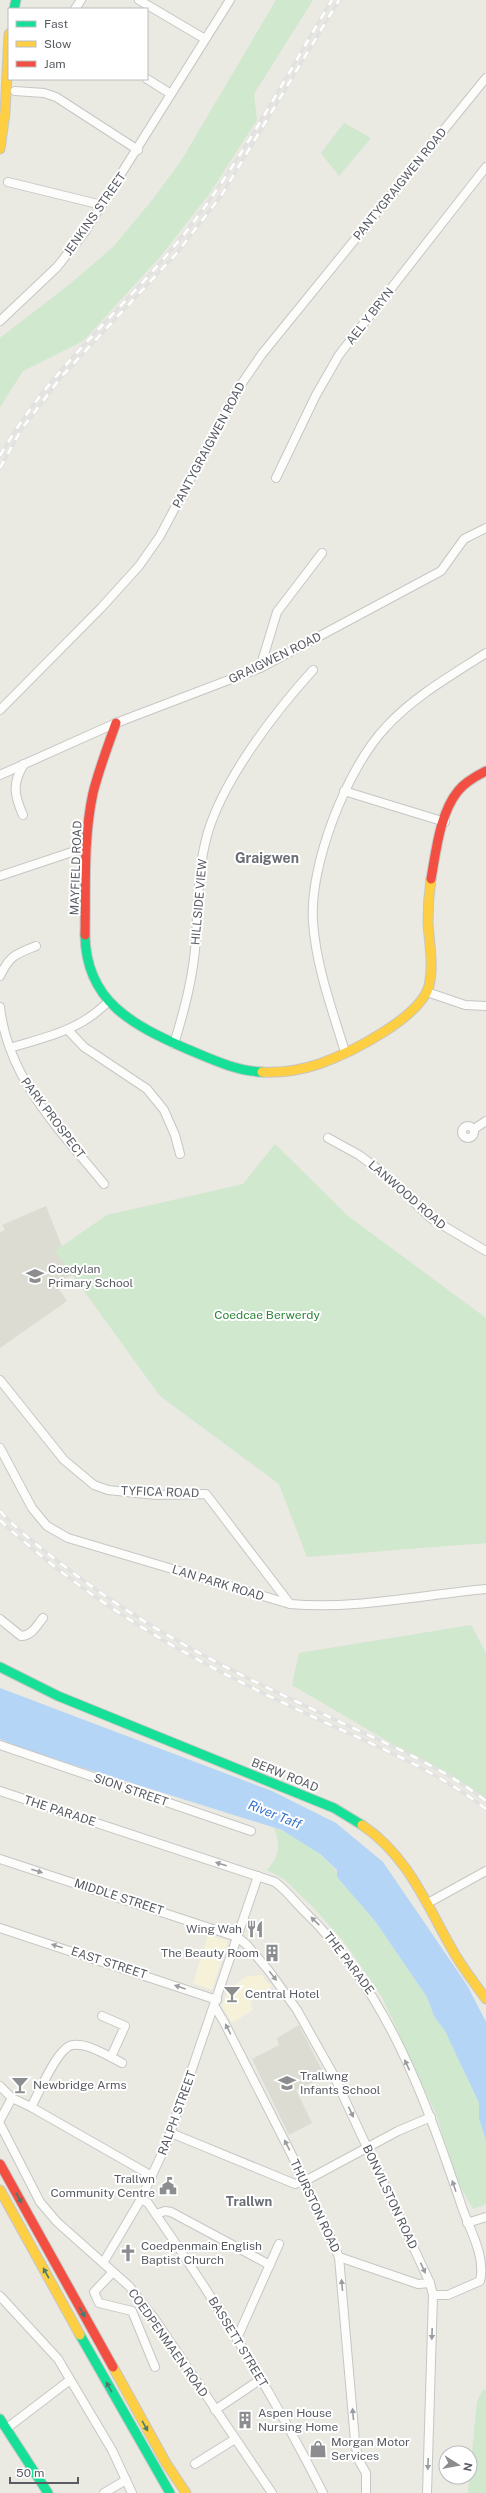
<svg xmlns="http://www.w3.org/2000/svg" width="486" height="2493" font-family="'Public Sans',sans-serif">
<rect width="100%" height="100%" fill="#eae9e2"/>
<!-- commercial -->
<g fill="#f6f2d9">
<path d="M208 1935 228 1941 212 1990 193 1983Z"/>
<path d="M262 1975 267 1983 273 1985 250 2002 253 2010 232 2023 222 2006 228 1990 247 1976Z"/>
</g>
<!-- education -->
<g fill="#dcdcd2">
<path d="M46 1206 73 1275 63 1279 56 1285 67 1301 0 1348V1232L5 1230 2 1225Z"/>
<path d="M299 2025 325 2076 296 2090 312 2123 289 2135 252 2059 279 2045 277 2038Z"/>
</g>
<!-- green -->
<g fill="#cfe8ce">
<path d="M276 0H313L254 94 257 120 210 193 160 257 83 341 23 371 0 407V338L70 284 113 247 153 199 181 161Z"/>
<path d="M344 123 371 138 339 176 321 153Z"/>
<path d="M275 1144 348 1216 486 1318V1543L307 1557 279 1484 160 1396 55 1251 107 1215 243 1184Z"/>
<path d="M471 1625 486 1653V1800L471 1790 292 1685 299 1653Z"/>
<path d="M274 1828C299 1835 319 1853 337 1871V1877L375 1921 427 1997 434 2016 445 2031 479 2103V2119L486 2140V2204L473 2209 457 2181 436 2114 382 1997 344 1942 314 1908 284 1879 267 1870C280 1855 281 1846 274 1828Z"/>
<path d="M486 2389V2493H468L477 2402 482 2391Z"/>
</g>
<!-- water -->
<path fill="#b4d5f6" d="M0 1688 272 1791 336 1823 383 1862 467 1985 486 2022V2140L479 2119V2103L445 2031 434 2016 427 1997 375 1921 337 1877V1870L320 1854 282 1830 26 1750 0 1739Z"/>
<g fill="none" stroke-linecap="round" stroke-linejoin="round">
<!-- street casing -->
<g stroke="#c6c7c5" stroke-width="10">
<g id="street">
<path d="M139 0 205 39"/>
<path d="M75 9 81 0"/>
<path d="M147 79 171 94"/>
<path d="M15 91 44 93 56 97 138 150"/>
<path d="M8 182 102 205"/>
<path d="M0 321 57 267 84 233 230 0"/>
<path d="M276 478 316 395 339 355 486 167"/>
<path d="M260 668 277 612 322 553"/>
<path d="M0 710 101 608 139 566 160 536 238 389 262 354 486 78"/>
<path d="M0 775 116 723 260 668 441 571 464 539 486 528"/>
<path d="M344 791 445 822"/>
<path d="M23 815C14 795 12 783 24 764"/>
<path d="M0 876 87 847"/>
<path d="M0 976C10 955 16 954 36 946"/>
<path d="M427 992 465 1005 486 1006"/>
<path d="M0 1007C8 1079 60 1130 104 1184"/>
<path d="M68 1030 84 1047 147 1089 164 1110 175 1135 180 1154"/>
<path d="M174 1044C185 1008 194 974 196 937 198 901 198 866 208 832 225 777 275 712 313 670"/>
<path d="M10 1048C49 1036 79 1031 109 1001"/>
<path d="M345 1052C332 1009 316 966 313 922 309 865 347 768 386 727 413 697 452 675 486 653"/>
<circle cx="468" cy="1132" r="6"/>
<path d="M474 1129 486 1121"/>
<path d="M328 1138 359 1155 383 1173 432 1219 486 1251"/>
<path d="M0 1380 64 1460 94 1485 108 1490 156 1495 206 1494 290 1604"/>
<path d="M0 1448 32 1508 47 1526 68 1538 290 1604C353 1610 422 1595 486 1589"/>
<path d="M0 1619 21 1636C32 1636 37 1625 43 1618"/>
<path d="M0 1745 251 1831"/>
<path d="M0 1791 275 1882C287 1891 295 1902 305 1912 388 1992 426 2101 462 2207 470 2231 486 2256 480 2281L448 2295H433"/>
<path d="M0 1859 237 1937 246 1944 269 1971 297 2010 333 2074 430 2283 433 2295 427 2493"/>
<path d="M428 1903 486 1871"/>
<path d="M0 1928 217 2000"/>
<path d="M215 2007 224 2022 305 2181 339 2257 355 2441 358 2459 366 2473V2493"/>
<path d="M111 2057 122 2063"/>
<path d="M0 2086 12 2098 31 2107 152 2176"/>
<path d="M31 2107C39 2093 58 2046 73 2045 86 2043 100 2052 111 2057L125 2026 102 2016"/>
<path d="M0 2120 12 2098"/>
<path d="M0 2124 40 2202 57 2222 129 2286 154 2318 272 2493"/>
<path d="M171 2133 295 2184 305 2181 398 2131 431 2117"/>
<path d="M141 2199 148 2203C213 2296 272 2392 323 2493"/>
<path d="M156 2214 165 2211 171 2212 270 2265"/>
<path d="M467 2223 486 2217"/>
<path d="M339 2257 418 2284 430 2283"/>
<path d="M103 2263 141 2199 166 2145 258 1876"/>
<path d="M113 2272 94 2292 99 2303 132 2311 155 2367"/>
<path d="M0 2296 58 2359 112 2450 132 2493"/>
<path d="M238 2336 279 2244"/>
<path d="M215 2410 261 2379"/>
<path d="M7 2428 70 2380"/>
<path d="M195 2464 235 2439"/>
<path d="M104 2493 126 2480"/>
</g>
</g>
<!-- fast casing -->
<g stroke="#c6c6c5" stroke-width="11">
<g id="fast">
<path d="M14 9 16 0"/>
<path d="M85 935C86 1002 133 1025 187 1049 211 1059 236 1071 262 1072"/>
<path d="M0 1667 58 1696 334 1808 362 1825"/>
<path d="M80 2335 170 2493"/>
<path d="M0 2419 48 2493"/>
</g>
</g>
<!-- slow casing -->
<g stroke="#c6c6c5" stroke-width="11">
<g id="slow">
<path d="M0 149 5 113 9 34"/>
<path d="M262 1072C282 1073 301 1070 319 1064 350 1053 420 1018 429 986 434 965 429 942 428 922 428 907 429 893 431 879"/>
<path d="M362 1825C410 1857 428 1909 456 1956 465 1971 476 1985 486 1999"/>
<path d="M0 2190 80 2335"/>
<path d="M113 2367 166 2463 186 2493"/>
</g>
</g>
<!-- jam casing -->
<g stroke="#c6c6c5" stroke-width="11">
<g id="jam">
<path d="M431 879C436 851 440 813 458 791 465 782 476 776 486 771"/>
<path d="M85 935C86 888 83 839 93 793 99 769 108 746 116 723"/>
<path d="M0 2164 113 2367"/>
</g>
</g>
<!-- street -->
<use href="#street" stroke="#fcfcfb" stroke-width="8"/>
<!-- fast -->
<use href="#fast" stroke="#16e098" stroke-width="9"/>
<!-- slow -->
<use href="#slow" stroke="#ffcf43" stroke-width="9"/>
<!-- jam -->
<use href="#jam" stroke="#f24e42" stroke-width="9"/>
<!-- rail casing -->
<g stroke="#e2e2e1" stroke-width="4">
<g id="rail">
<path d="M0 456C45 375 113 319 172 249 235 174 281 84 332 0"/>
<path d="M0 468 21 430 62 376 176 254 221 196 339 0"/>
<path d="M0 1511C21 1534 47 1553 72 1572 150 1631 232 1672 321 1713 377 1740 437 1763 486 1801"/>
<path d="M0 1520C12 1532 26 1543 39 1554 120 1621 210 1669 305 1713 366 1742 432 1767 486 1809"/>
</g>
</g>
<!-- rail -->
<use href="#rail" stroke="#fff" stroke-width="2.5" stroke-dasharray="8" stroke-linecap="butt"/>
</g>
<!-- one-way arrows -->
<defs><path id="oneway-solid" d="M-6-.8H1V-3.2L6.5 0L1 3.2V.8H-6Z"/></defs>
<g fill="#9a9c9f">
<use href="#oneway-solid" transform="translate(221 1864) rotate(-162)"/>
<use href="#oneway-solid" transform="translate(37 1871) rotate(17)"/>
<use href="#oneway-solid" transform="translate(315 1921) rotate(-136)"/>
<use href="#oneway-solid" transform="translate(57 1946) rotate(-162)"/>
<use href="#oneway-solid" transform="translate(273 1976) rotate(52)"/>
<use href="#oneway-solid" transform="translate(180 1987) rotate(-161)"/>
<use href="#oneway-solid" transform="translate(228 2029) rotate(-117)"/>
<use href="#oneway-solid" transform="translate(407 2065) rotate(-115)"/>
<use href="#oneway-solid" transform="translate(351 2112) rotate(65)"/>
<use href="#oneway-solid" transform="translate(287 2145) rotate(-117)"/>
<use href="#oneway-solid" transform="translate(454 2186) rotate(-109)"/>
<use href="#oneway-solid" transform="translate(423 2268) rotate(65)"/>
<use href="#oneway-solid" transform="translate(342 2285) rotate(-95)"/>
<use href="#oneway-solid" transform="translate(432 2334) rotate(92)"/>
<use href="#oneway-solid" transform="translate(353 2414) rotate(-95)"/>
<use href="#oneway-solid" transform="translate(428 2464) rotate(92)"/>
</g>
<g fill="#487d70">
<use href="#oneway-solid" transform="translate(19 2198) rotate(61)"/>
<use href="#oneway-solid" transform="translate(46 2273) rotate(-119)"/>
<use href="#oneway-solid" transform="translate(82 2312) rotate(61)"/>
<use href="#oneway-solid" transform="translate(109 2387) rotate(-119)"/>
<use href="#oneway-solid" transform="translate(145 2426) rotate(61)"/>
</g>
<!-- icons -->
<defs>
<g id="school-bare" transform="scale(1.38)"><path d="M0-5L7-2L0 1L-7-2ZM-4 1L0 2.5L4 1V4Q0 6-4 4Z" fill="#8b8d8f" stroke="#fff" stroke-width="2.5" paint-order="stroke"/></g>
<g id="restaurant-bare" transform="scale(1.38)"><path d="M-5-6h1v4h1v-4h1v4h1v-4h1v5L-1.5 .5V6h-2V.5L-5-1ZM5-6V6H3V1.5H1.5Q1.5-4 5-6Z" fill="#8b8d8f" stroke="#fff" stroke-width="2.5" paint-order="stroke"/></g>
<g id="building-bare" transform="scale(1.38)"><path d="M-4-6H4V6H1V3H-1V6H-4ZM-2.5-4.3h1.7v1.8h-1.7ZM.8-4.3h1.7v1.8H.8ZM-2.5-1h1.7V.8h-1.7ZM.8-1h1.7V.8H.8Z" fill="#8b8d8f" stroke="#fff" stroke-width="2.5" paint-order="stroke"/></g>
<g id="bar-bare" transform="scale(1.38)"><path d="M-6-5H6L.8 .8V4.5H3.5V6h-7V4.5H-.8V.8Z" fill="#8b8d8f" stroke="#fff" stroke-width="2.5" paint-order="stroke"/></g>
<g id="civic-bare" transform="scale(1.38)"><path d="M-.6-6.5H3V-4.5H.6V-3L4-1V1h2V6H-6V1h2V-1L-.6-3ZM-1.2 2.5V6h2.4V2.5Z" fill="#8b8d8f" stroke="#fff" stroke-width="2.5" paint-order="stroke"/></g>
<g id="church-bare" transform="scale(1.38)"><path d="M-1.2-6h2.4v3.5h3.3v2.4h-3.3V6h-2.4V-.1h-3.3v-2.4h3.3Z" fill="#8b8d8f" stroke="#fff" stroke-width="2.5" paint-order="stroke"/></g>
<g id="shop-bare" transform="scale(1.38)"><path d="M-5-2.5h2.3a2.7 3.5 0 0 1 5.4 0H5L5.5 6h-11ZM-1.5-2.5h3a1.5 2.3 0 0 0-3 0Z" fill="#8b8d8f" stroke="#fff" stroke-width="2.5" paint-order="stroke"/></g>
</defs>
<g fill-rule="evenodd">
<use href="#school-bare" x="35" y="1276"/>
<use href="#restaurant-bare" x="255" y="1929"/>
<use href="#building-bare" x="272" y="1953"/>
<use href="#bar-bare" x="232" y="1994"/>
<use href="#school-bare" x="287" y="2083"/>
<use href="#bar-bare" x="20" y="2085"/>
<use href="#civic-bare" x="168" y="2186"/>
<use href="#church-bare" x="128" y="2253"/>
<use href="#building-bare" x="245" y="2420"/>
<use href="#shop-bare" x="318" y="2449"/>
</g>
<g text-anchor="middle" stroke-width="4" stroke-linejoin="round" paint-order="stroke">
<!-- street labels -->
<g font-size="12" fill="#585c62" stroke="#fff">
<text transform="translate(400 184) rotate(-51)" y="4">PANTYGRAIGWEN ROAD</text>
<text transform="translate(95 214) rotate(-55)" y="4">JENKINS STREET</text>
<text transform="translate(370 316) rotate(-52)" y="4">AEL Y BRYN</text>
<text transform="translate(209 445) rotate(-62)" y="4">PANTYGRAIGWEN ROAD</text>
<text transform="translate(275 658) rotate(-26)" y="4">GRAIGWEN ROAD</text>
<text transform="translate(76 868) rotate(-88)" y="4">MAYFIELD ROAD</text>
<text transform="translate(199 902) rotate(-85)" y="4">HILLSIDE VIEW</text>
<text transform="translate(53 1118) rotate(53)" y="4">PARK PROSPECT</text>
<text transform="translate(407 1195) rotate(41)" y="4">LANWOOD ROAD</text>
<text transform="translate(160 1492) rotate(2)" y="4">TYFICA ROAD</text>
<text transform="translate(218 1583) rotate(17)" y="4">LAN PARK ROAD</text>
<text transform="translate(285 1775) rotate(22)" y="4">BERW ROAD</text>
<text transform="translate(131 1790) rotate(19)" y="4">SION STREET</text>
<text transform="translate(60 1811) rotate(18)" y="4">THE PARADE</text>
<text transform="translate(119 1897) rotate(18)" y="4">MIDDLE STREET</text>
<text transform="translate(109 1963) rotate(18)" y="4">EAST STREET</text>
<text transform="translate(349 1963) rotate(53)" y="4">THE PARADE</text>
<text transform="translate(177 2113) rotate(-70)" y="4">RALPH STREET</text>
<text transform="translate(390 2197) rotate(65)" y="4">BONVILSTON ROAD</text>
<text transform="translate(315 2206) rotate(65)" y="4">THURSTON ROAD</text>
<text transform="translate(238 2342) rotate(59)" y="4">BASSETT STREET</text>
<text transform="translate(168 2343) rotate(55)" y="4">COEDPENMAEN ROAD</text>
</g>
<!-- poi labels -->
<g font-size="12" fill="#585c62" stroke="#fff" text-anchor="start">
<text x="48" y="1273">Coedylan<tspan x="48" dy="14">Primary School</tspan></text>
<text x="242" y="1933" text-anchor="end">Wing Wah</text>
<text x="259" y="1957" text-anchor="end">The Beauty Room</text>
<text x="245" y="1998">Central Hotel</text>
<text x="300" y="2080">Trallwng<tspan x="300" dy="14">Infants School</tspan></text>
<text x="33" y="2089">Newbridge Arms</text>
<text x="155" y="2183" text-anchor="end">Trallwn<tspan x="155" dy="14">Community Centre</tspan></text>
<text x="141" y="2250">Coedpenmain English<tspan x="141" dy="14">Baptist Church</tspan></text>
<text x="258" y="2417">Aspen House<tspan x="258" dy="14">Nursing Home</tspan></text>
<text x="331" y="2446">Morgan Motor<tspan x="331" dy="14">Services</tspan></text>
</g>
<!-- park labels -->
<g font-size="12" fill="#2d8539" stroke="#fff">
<text x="267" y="1319">Coedcae Berwerdy</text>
</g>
<!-- water labels -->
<g font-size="13" font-style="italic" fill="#3672cc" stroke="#fff">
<text transform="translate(275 1814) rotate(22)" y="5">River Taff</text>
</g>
<!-- neighbourhood labels -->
<g font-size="13" font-weight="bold" fill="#696e74" stroke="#fff">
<text x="249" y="2206">Trallwn</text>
</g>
<!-- quarter labels -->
<g font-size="14" font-weight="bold" fill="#696e74" stroke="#fff">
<text x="267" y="863">Graigwen</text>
</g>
</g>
<!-- legend -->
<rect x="8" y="8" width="140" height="72" fill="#ffffff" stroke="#bcbec0"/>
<rect x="16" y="21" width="20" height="6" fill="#16e098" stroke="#bcbec0"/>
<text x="44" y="28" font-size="12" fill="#585c62">Fast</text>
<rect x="16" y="41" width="20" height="6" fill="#ffcf43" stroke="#bcbec0"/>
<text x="44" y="48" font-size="12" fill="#585c62">Slow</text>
<rect x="16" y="61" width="20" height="6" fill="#f24e42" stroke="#bcbec0"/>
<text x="44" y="68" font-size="12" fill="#585c62">Jam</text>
<!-- north arrow -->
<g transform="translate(458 2465) rotate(101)"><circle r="19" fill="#ffffff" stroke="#bcbec0"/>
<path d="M0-3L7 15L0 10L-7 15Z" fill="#8b8d8f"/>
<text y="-6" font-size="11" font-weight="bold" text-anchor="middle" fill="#585c62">N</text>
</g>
<!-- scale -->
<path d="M10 2477v6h68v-6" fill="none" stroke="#585c62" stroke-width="2"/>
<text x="16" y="2477" font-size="12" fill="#585c62" stroke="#ffffff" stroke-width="3" paint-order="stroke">50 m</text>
</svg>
